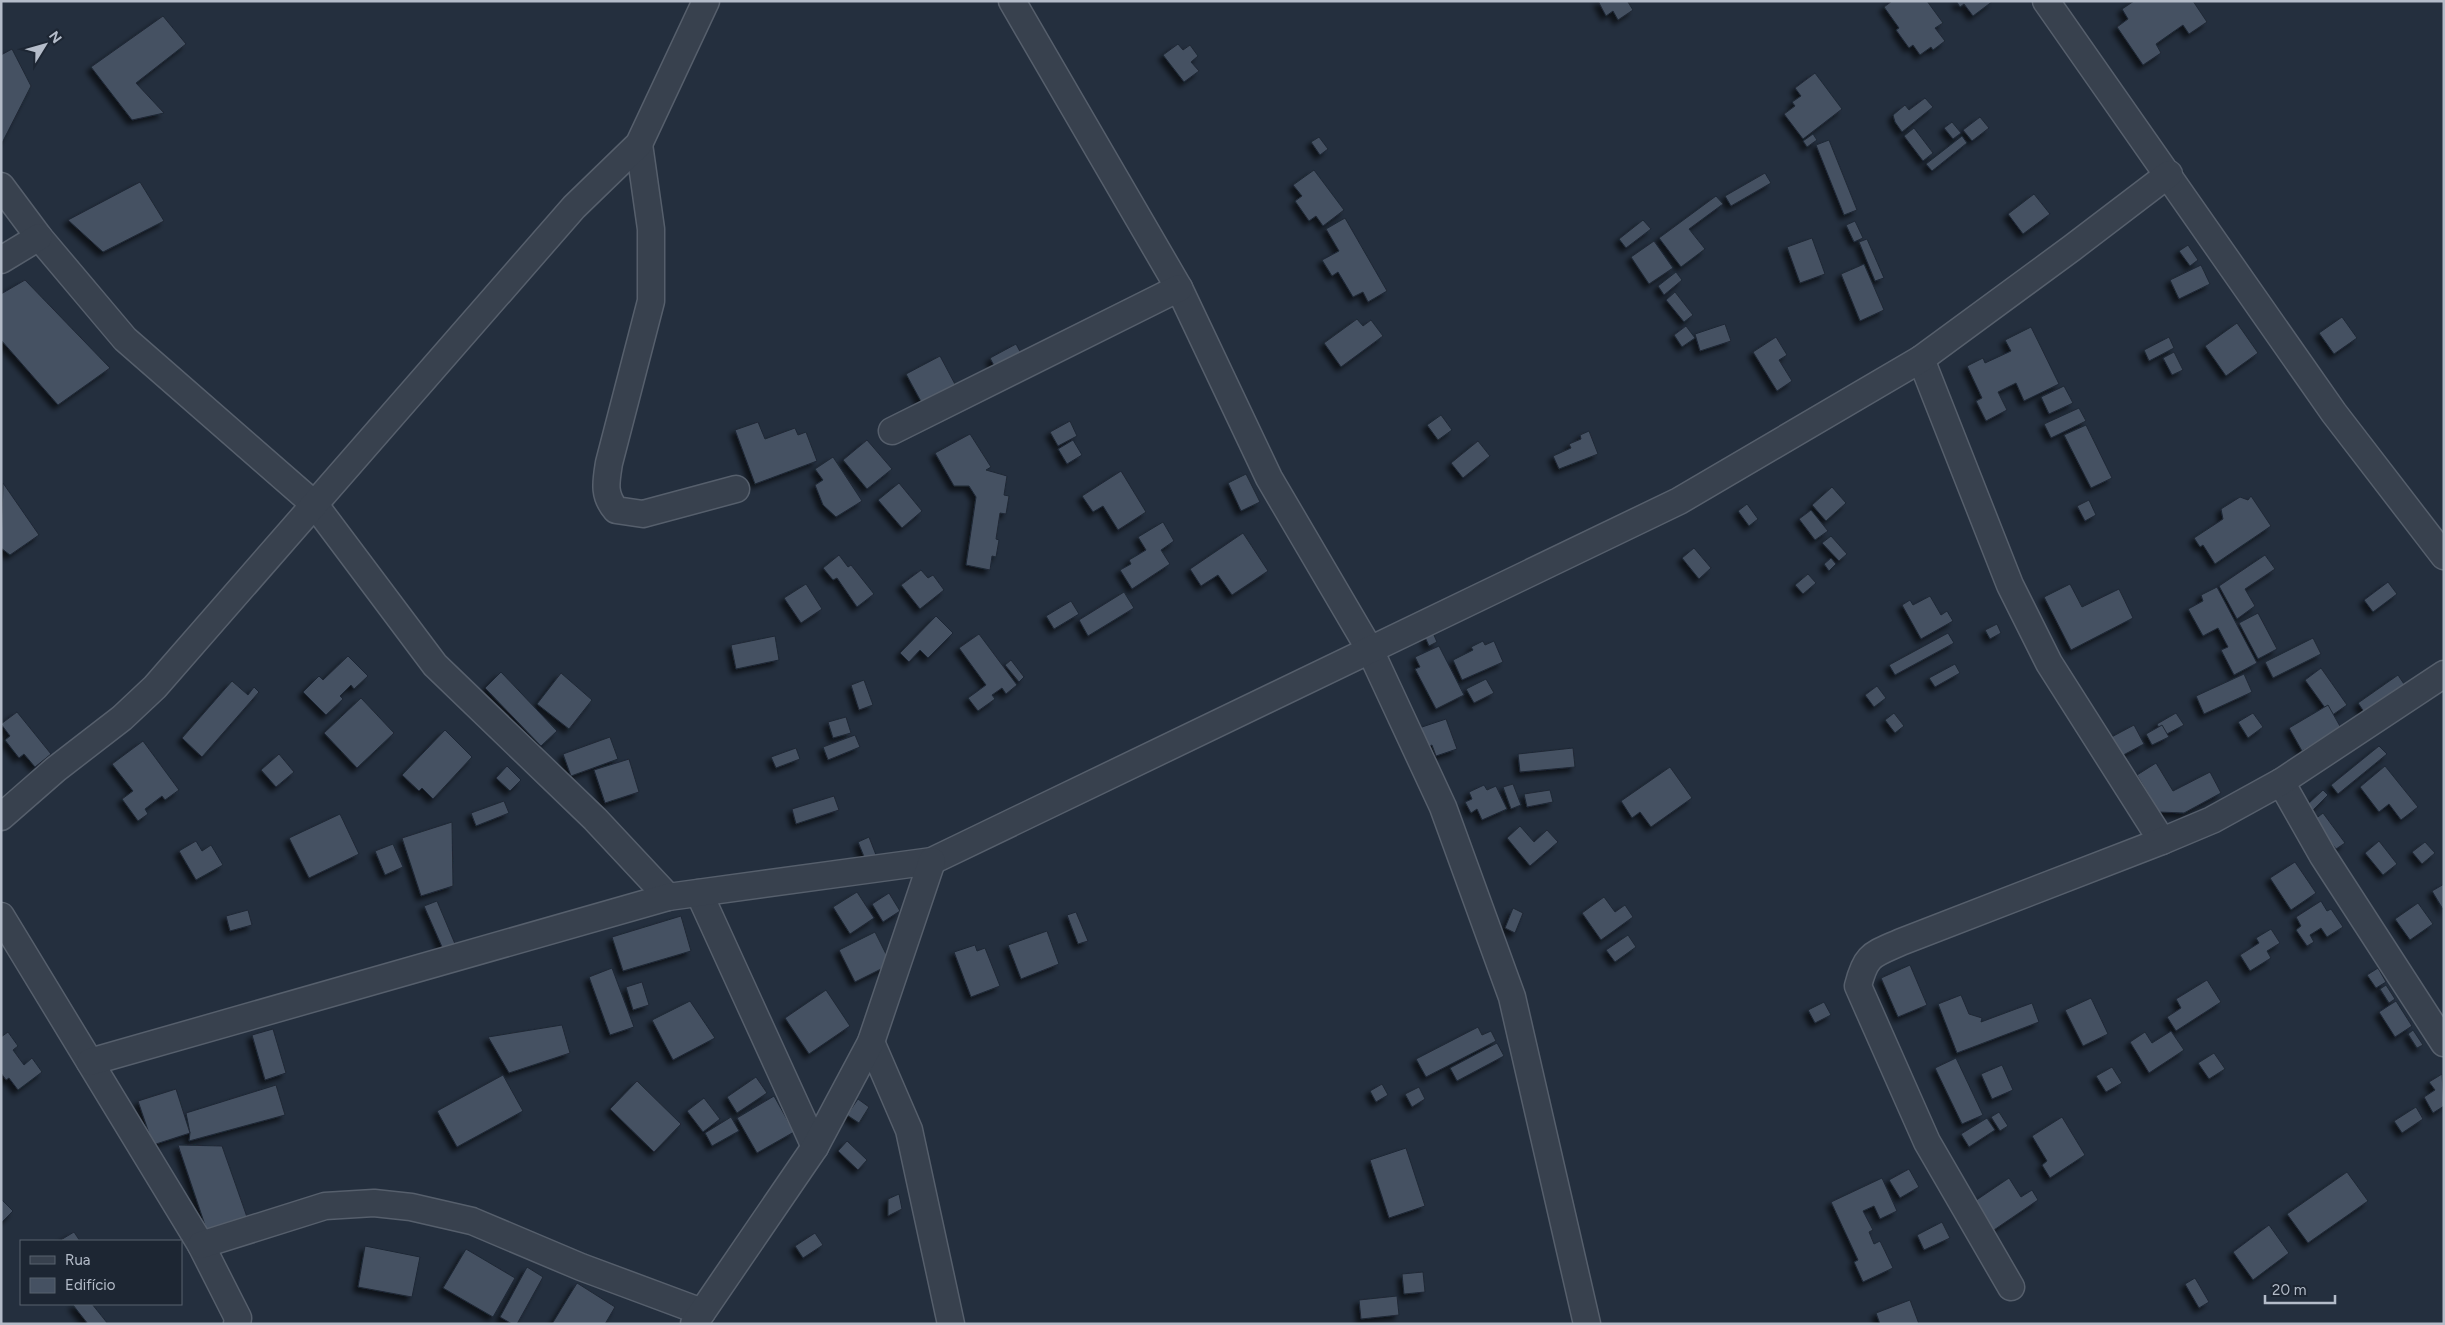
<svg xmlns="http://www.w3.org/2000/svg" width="2445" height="1325" font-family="Figtree,sans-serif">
<defs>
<filter id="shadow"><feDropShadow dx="-4.5" dy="4.5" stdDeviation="2.5" flood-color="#0009"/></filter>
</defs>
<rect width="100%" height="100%" fill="#242f3e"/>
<!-- building -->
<g fill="#455162" stroke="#1f2835" filter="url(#shadow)">
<path d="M1598 1H1630L1628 2 1633 10 1618 20 1613 11 1606 16Z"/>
<path d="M1892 1H1927L1943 23 1935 28 1945 41 1933 50 1931 47 1920 55 1913 45 1909 48 1896 30 1899 28 1884 7Z"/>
<path d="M1956 1H1993L1973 16 1964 4 1960 7Z"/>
<path d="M2134 1H2193L2207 22 2189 34 2183 25 2156 44 2161 53 2143 65 2117 27 2128 19 2122 9Z"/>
<path d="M163 16 186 44 136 83 164 113 132 120 91 67Z"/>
<path d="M1178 44 1183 50 1190 45 1198 56 1191 62 1199 71 1184 82 1163 55Z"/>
<path d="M12 49 31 86 1 145V55Z"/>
<path d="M1815 73 1842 109 1803 139 1784 114 1795 106 1792 102 1801 96 1795 88Z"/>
<path d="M1925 98 1933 107 1902 132 1895 122 1893 115 1905 105 1909 110Z"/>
<path d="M1980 117 1989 128 1972 141 1963 130Z"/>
<path d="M1952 122 1961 133 1953 139 1944 128Z"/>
<path d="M1914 128 1933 153 1923 161 1904 136Z"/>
<path d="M1813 134 1817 140 1807 147 1803 141Z"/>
<path d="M1962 136 1967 143 1932 171 1926 164Z"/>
<path d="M1319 137 1328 149 1320 155 1311 142Z"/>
<path d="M1829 140 1857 210 1844 215 1816 145Z"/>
<path d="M1314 170 1344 210 1323 226 1316 216 1309 221 1295 201 1302 196 1293 185Z"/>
<path d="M1765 173 1771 183 1731 206 1725 196Z"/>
<path d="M140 182 164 221 103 252 68 220Z"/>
<path d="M2034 194 2050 214 2023 234 2008 214Z"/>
<path d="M1716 196 1723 204 1689 229 1705 249 1681 267 1659 238Z"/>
<path d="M1345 218 1387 291 1368 302 1363 292 1353 297 1338 272 1332 276 1322 260 1339 251 1326 229Z"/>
<path d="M1643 220 1651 229 1626 248 1619 239Z"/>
<path d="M1855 221 1863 238 1854 242 1846 225Z"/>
<path d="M1812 238 1825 274 1800 283 1787 247Z"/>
<path d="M1867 239 1884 278 1875 281 1859 242Z"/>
<path d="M1654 241 1673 268 1649 284 1631 257Z"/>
<path d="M2188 245 2198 260 2190 266 2179 251Z"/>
<path d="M1864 264 1884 310 1860 321 1841 274Z"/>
<path d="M2201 265 2210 284 2179 299 2170 280Z"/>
<path d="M1676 272 1682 280 1664 295 1658 286Z"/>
<path d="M25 280 110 368 58 405 1 340V294Z"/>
<path d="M1675 292 1693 315 1684 322 1666 300Z"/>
<path d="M2342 317 2357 338 2334 354 2319 333Z"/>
<path d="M1357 319 1363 326 1371 320 1383 336 1341 367 1324 343Z"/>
<path d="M2237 323 2258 353 2226 376 2205 346Z"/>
<path d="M1725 324 1731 341 1700 351 1695 334Z"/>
<path d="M1686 326 1695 338 1682 347 1674 335Z"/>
<path d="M2031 327 2059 384 2024 401 2016 383 1998 392 2007 410 1986 421 1976 401 1982 398 1967 366 1983 358 1985 363 2011 351 2005 340Z"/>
<path d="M1776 337 1787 355 1779 360 1792 381 1777 391 1753 352Z"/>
<path d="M2169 337 2174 348 2149 361 2144 350Z"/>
<path d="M1016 344 1024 359 998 373 990 358Z"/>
<path d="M2174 352 2183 370 2172 375 2163 358Z"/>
<path d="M940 356 957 388 924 407 906 374Z"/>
<path d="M2064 386 2073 403 2049 414 2041 397Z"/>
<path d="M2079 408 2086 421 2051 438 2044 424Z"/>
<path d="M1441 415 1452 430 1438 440 1427 425Z"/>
<path d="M1070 421 1077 436 1058 446 1050 432Z"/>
<path d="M758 422 765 439 795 428 798 435 806 432 817 461 755 484 735 430Z"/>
<path d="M2086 425 2112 478 2091 488 2064 435Z"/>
<path d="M1589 431 1598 454 1559 469 1553 456 1571 448 1569 444 1581 439 1580 435Z"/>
<path d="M970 434 991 467 986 470 1007 476 1004 495 1009 496 1006 514 1000 513 996 539 999 540 996 557 992 556 990 570 966 565 976 497 969 486H954L935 453Z"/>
<path d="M867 440 892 469 867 489 843 460Z"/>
<path d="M1073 440 1082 455 1067 464 1058 449Z"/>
<path d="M1478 441 1490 456 1463 478 1451 463Z"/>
<path d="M833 457 862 501 836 517 823 505 815 485 823 480 815 469Z"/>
<path d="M1121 471 1146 512 1118 530 1103 506 1093 512 1082 496Z"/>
<path d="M1246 474 1260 502 1241 511 1228 483Z"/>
<path d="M3 483 39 535 10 555 1 548Z"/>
<path d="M899 483 922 511 902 528 878 500Z"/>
<path d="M1832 487 1846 503 1826 521 1812 505Z"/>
<path d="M2251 496 2271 526 2215 564 2203 545 2200 547 2194 538 2223 519 2221 509 2240 497 2248 500Z"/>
<path d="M2089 500 2096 515 2085 521 2077 506Z"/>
<path d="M1747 504 1758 519 1749 526 1738 511Z"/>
<path d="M1811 510 1828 531 1815 540 1799 519Z"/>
<path d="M1163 522 1174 541 1161 550 1170 564 1132 589 1120 570 1131 564 1129 560 1146 550 1138 537Z"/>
<path d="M1243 533 1268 571 1232 595 1218 575 1201 586 1190 569Z"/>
<path d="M1831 536 1847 554 1839 561 1822 543Z"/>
<path d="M1694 548 1711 568 1699 579 1682 558Z"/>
<path d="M839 555 848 567 851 565 874 594 857 607 837 578 833 580 823 568Z"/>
<path d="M2265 555 2275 569 2245 589 2255 606 2237 619 2219 586Z"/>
<path d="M1831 558 1836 564 1829 571 1824 564Z"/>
<path d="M921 570 928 578 933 575 944 590 920 609 901 585Z"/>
<path d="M1808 574 1816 583 1803 594 1795 585Z"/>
<path d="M2388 582 2397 594 2373 612 2364 600Z"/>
<path d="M806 584 822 609 801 623 784 598Z"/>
<path d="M2070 584 2082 607 2119 589 2133 618 2071 650 2044 597Z"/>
<path d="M2217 587 2257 663 2234 675 2221 650 2228 647 2218 628 2203 636 2188 609 2203 601 2201 595Z"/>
<path d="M1124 592 1134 608 1088 636 1079 620Z"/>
<path d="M1930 596 1941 615 1947 611 1953 621 1921 639 1902 605 1910 600 1913 605Z"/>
<path d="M1071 601 1079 614 1054 629 1046 616Z"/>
<path d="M2258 613 2277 649 2258 659 2239 623Z"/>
<path d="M936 616 953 633 928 658 920 650 909 662 900 653Z"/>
<path d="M1997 624 2001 633 1990 639 1985 630Z"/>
<path d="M1433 633 1437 642 1429 646 1425 637Z"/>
<path d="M1948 633 1954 643 1895 675 1889 665Z"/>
<path d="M979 634 1017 685 1006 694 1002 688 992 695 995 699 978 711 968 698 986 685 959 648Z"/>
<path d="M775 636 779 660 736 669 731 645Z"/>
<path d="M2313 638 2321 654 2273 678 2265 662Z"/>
<path d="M1483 641 1485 645 1494 641 1503 662 1462 680 1453 660 1473 650 1471 647Z"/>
<path d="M1439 646 1464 695 1436 709 1415 669 1420 667 1415 657Z"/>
<path d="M348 656 368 676 354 689 351 685 340 696 343 699 326 715 303 692 319 676 323 680Z"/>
<path d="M1011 660 1024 677 1019 682 1005 665Z"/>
<path d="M1955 664 1960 673 1935 687 1929 678Z"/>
<path d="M2321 668 2347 705 2331 716 2305 680Z"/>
<path d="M501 672 557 731 541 746 485 688Z"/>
<path d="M561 673 592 700 569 729 537 704Z"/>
<path d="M2244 674 2252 692 2204 714 2196 696Z"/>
<path d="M2398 675 2408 690 2369 719 2358 703Z"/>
<path d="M1486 679 1494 693 1474 703 1466 689Z"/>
<path d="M864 680 873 705 859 710 851 685Z"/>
<path d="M232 681 248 695 254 687 259 692 202 757 182 738Z"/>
<path d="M1877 686 1886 698 1874 707 1865 695Z"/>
<path d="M361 698 394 733 357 768 324 733Z"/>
<path d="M2328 705 2341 728 2302 751 2289 728Z"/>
<path d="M17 712 51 754 35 767 24 754 19 758 5 740 10 736 1 724Z"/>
<path d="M1894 713 1904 726 1895 733 1885 720Z"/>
<path d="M2176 713 2184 725 2163 736 2157 724Z"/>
<path d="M2253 713 2263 727 2248 738 2238 722Z"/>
<path d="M846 717 851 733 833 738 828 722Z"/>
<path d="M1446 719 1457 749 1436 756 1432 745 1426 747 1419 728Z"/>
<path d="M2134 725 2144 744 2114 760 2104 741Z"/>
<path d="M2162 725 2169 737 2152 745 2146 734Z"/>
<path d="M445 730 472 757 433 799 422 788 419 791 402 775Z"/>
<path d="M855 735 860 747 828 760 823 747Z"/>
<path d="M610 737 618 759 571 776 563 754Z"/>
<path d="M143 741 179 790 165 800 162 796 145 809 148 814 138 821 122 799 133 791 112 764Z"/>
<path d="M2379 746 2387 754 2338 794 2331 785Z"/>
<path d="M796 748 800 759 776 768 771 757Z"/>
<path d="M1573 748 1575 767 1520 772 1518 754Z"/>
<path d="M279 754 294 772 276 787 261 770Z"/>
<path d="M629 759 639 792 605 803 594 770Z"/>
<path d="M2156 763 2173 791 2210 772 2221 793 2184 813 2159 812 2137 775Z"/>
<path d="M507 766 521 780 510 791 496 778Z"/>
<path d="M2385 766 2418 807 2401 820 2389 804 2379 812 2360 787Z"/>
<path d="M1670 767 1692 798 1651 827 1640 812 1632 818 1621 801Z"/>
<path d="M1513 784 1521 805 1511 809 1503 787Z"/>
<path d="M1484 785 1487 790 1496 786 1507 809 1482 820 1477 809 1471 813 1465 802 1472 799 1469 792Z"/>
<path d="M1550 790 1553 802 1527 807 1524 794Z"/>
<path d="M2323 790 2328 795 2313 810 2308 804Z"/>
<path d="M834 796 839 810 796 824 792 809Z"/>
<path d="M504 801 509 813 476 826 471 813Z"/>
<path d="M2323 813 2345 843 2336 849 2314 820Z"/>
<path d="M340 814 359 854 309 878 289 838Z"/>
<path d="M452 822 453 886 421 896 402 838Z"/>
<path d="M1520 826 1534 842 1547 830 1558 842 1530 866 1507 838Z"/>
<path d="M869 837 876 855 865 859 858 842Z"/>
<path d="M196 841 202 851 211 845 223 865 196 880 179 851Z"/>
<path d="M2379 841 2397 864 2383 875 2365 853Z"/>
<path d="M2425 842 2435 853 2422 864 2412 852Z"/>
<path d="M393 844 403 867 385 875 375 851Z"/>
<path d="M2295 862 2316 893 2291 910 2270 878Z"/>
<path d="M2444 884V911L2432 891Z"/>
<path d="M857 892 874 918 850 934 833 907Z"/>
<path d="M889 893 900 911 883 922 872 904Z"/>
<path d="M1604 897 1615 912 1625 905 1633 917 1601 940 1582 913Z"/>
<path d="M437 901 458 951 446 956 424 906Z"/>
<path d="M2321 901 2327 911 2331 909 2343 927 2327 937 2321 928 2310 935 2314 942 2307 946 2296 930 2301 926 2296 917Z"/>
<path d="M2418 903 2433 924 2410 940 2395 919Z"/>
<path d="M1513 908 1523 913 1515 933 1505 928Z"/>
<path d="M248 910 252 925 230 931 226 916Z"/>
<path d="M1076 912 1088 941 1078 944 1067 915Z"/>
<path d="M681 916 691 951 623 971 612 937Z"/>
<path d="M2271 929 2280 943 2267 951 2271 958 2250 971 2240 955 2259 943 2256 938Z"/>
<path d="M1047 931 1059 964 1021 979 1008 945Z"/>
<path d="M875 932 891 964 855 982 839 950Z"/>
<path d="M1628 935 1636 947 1615 962 1606 950Z"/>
<path d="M975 945 977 951 985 948 1000 986 971 997 954 952Z"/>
<path d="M1910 965 1927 1005 1898 1017 1881 978Z"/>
<path d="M612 968 634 1027 610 1035 589 977Z"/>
<path d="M2378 968 2386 982 2376 988 2367 975Z"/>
<path d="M2207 980 2221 1002 2176 1031 2167 1017 2181 1008 2176 999Z"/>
<path d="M642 982 649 1005 633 1010 626 987Z"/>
<path d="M2386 985 2395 999 2389 1003 2380 989Z"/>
<path d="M826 990 850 1026 809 1054 785 1018Z"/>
<path d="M1961 995 1969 1014 1982 1018 1981 1022 2032 1003 2039 1022 1957 1053 1938 1004Z"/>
<path d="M2091 998 2108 1034 2083 1046 2065 1010Z"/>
<path d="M690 1001 715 1038 673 1060 652 1020Z"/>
<path d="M2396 1001 2412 1026 2395 1037 2379 1012Z"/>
<path d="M1824 1002 1831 1015 1815 1023 1808 1010Z"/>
<path d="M562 1025 570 1053 509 1073 488 1037Z"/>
<path d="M1478 1027 1482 1035 1491 1031 1496 1041 1426 1077 1416 1059Z"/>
<path d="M273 1029 286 1073 265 1080 252 1035Z"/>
<path d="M2413 1030 2423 1045 2417 1048 2408 1034Z"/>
<path d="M2171 1031 2184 1050 2149 1073 2130 1042 2145 1032 2152 1043Z"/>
<path d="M8 1032 18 1046 13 1050 24 1065 32 1058 42 1072 18 1090 9 1078 6 1080 1 1073V1037Z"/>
<path d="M1497 1043 1504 1056 1457 1081 1450 1068Z"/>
<path d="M2214 1053 2225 1069 2209 1079 2198 1063Z"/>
<path d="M1956 1058 1983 1115 1962 1124 1935 1068Z"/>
<path d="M2002 1065 2013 1090 1992 1099 1981 1074Z"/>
<path d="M2112 1067 2122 1083 2106 1092 2096 1076Z"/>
<path d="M2442 1074 2444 1106 2433 1113 2424 1097 2435 1090 2429 1082Z"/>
<path d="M503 1075 523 1111 457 1147 437 1111Z"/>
<path d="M756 1077 767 1093 737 1113 727 1097Z"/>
<path d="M637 1081 681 1124 654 1152 610 1109Z"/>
<path d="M1382 1084 1388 1095 1376 1102 1370 1091Z"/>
<path d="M276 1085 285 1115 189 1141 190 1133 186 1113Z"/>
<path d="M1419 1087 1425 1099 1412 1107 1405 1094Z"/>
<path d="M176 1089 190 1133 153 1145 138 1101Z"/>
<path d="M774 1096 794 1132 757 1153 737 1118Z"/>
<path d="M704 1098 720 1119 703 1132 687 1111Z"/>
<path d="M858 1099 869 1107 859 1123 847 1115Z"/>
<path d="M2416 1107 2423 1119 2402 1133 2394 1121Z"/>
<path d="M1999 1112 2008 1126 2000 1131 1991 1117Z"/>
<path d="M731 1117 739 1131 712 1146 705 1133Z"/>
<path d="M2062 1117 2085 1155 2050 1178 2042 1165 2047 1161 2032 1136Z"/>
<path d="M1987 1118 1995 1130 1969 1147 1961 1134Z"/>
<path d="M847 1141 867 1160 858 1170 838 1151Z"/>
<path d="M178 1145 222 1146 247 1217 207 1231Z"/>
<path d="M1406 1148 1425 1206 1389 1218 1370 1160Z"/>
<path d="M1909 1169 1919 1187 1900 1198 1889 1180Z"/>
<path d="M2347 1172 2368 1201 2308 1243 2287 1214Z"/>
<path d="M1882 1178 1897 1211 1880 1219 1874 1206 1863 1211 1873 1230 1869 1232 1874 1244 1880 1241 1893 1268 1863 1282 1854 1262 1858 1260 1831 1202Z"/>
<path d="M2009 1178 2021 1197 2032 1190 2038 1200 1991 1232 1972 1203Z"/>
<path d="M899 1194 902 1209 888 1216V1199Z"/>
<path d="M1 1199 13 1211 1 1223Z"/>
<path d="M1942 1222 1950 1238 1924 1250 1917 1235Z"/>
<path d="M2269 1225 2289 1253 2253 1280 2233 1252Z"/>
<path d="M74 1232 80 1241H59Z"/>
<path d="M815 1233 823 1245 803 1258 795 1246Z"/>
<path d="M365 1246 420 1257 412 1297 358 1287Z"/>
<path d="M466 1249 515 1278 493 1317 443 1288Z"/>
<path d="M527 1267 543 1277 517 1324H512L500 1317Z"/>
<path d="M1423 1272 1425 1292 1404 1294 1402 1274Z"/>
<path d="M2195 1278 2209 1302 2199 1308 2185 1284Z"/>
<path d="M577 1283 615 1307 605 1324H552Z"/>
<path d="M1397 1296 1399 1315 1361 1319 1359 1300Z"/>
<path d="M1910 1300 1919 1324H1880L1876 1313Z"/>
<path d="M74 1304H92L108 1324H88L73 1305Z"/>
</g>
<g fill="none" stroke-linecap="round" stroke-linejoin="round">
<!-- street casing -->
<g stroke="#565f6c" stroke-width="29">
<g id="street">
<path d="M1012 1 1179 288 1269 478 1370 650 1443 807 1512 997 1587 1324"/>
<path d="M2046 1 2334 413 2444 556"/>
<path d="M639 144 651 229V301L609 463C606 482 603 495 616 510L643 514 736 489"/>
<path d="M1 186 39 237 125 339 315 505 435 665 595 819 668 897"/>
<path d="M1 260 39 237"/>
<path d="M1921 359 2010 585 2049 663 2162 841"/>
<path d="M892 431 1179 288"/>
<path d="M2281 782 2323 856 2444 1043"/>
<path d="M1 817 56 769 122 718 155 687 574 207 639 144 706 1"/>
<path d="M699 893 815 1147"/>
<path d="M1 916 201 1245 238 1318 237 1324"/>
<path d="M871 1042 909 1130 951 1324"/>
<path d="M90 1062 668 897 932 861 1679 501 1921 359 2072 248 2169 174"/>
<path d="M201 1245 325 1206 374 1203 411 1207 472 1221 581 1267 702 1312"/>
<path d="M2011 1287 1927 1142 1858 986C1866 954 1872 955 1901 942L2162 841 2212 820 2281 782 2444 674"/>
<path d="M694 1324 815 1147 871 1042 932 861"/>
</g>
</g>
<!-- street -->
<use href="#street" stroke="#38414e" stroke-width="26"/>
</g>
<!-- border -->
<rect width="2445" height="1325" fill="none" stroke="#b4bcc9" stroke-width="5"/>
<!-- legend -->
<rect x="20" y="1240" width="162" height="65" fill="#1d2633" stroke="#59626f"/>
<rect x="30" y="1256" width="25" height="8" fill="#38414e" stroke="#59626f"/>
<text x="65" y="1265" font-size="15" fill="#b4bcc9">Rua</text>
<rect x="30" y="1278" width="25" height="15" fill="#455162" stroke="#59626f"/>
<text x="65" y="1290" font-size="15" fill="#b4bcc9">Edifício</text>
<!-- north arrow -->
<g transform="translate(45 45) rotate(53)" stroke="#1d2633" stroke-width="4" paint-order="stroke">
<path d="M0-4L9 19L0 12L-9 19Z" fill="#b4bcc9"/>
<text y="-8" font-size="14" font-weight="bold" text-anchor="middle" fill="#b4bcc9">N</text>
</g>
<!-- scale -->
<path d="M2265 1295v8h70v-8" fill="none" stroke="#b4bcc9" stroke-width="2.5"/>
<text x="2272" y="1295" font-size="15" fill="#b4bcc9" stroke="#1d2633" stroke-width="4" paint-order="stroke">20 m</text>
</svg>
